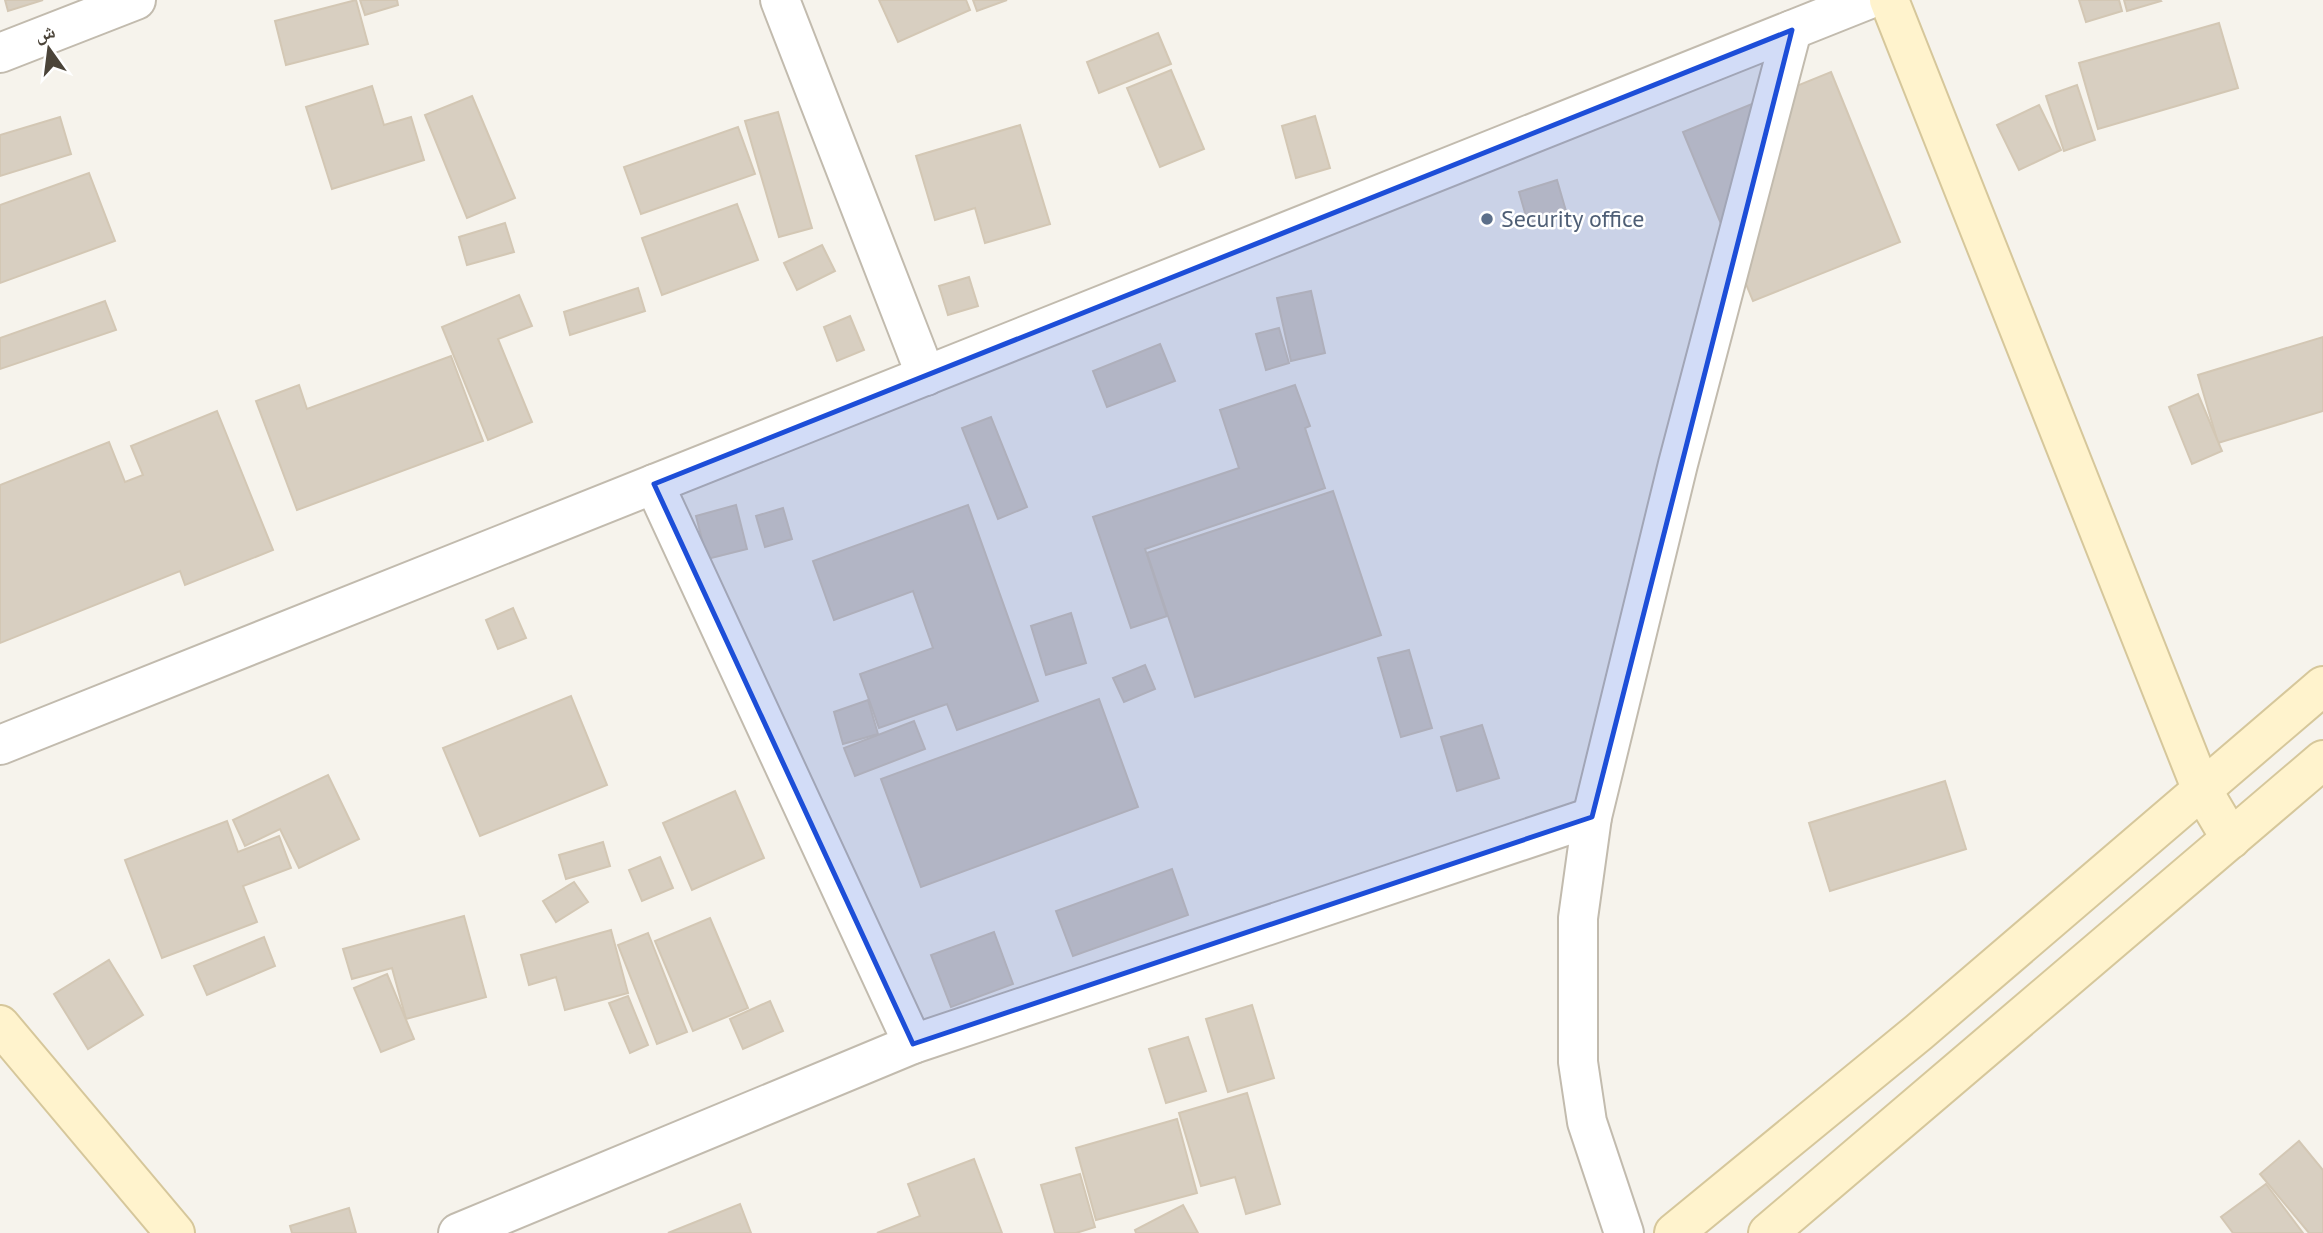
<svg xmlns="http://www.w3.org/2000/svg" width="2323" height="1233" font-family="'PT Sans','Noto Naskh Arabic',sans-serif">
<rect width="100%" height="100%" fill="#f6f3ec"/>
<!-- building -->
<g fill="#d8cfc1" stroke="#d3c7b4" stroke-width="2">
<path d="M5 0H43L8 11Z"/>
<path d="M356 0 368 44 286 65 275 21Z"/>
<path d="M360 0H397L398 5 365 15Z"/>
<path d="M879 0H966L970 10 898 42Z"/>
<path d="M973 0H1007L977 11Z"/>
<path d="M2079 0H2119L2122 11 2086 22Z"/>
<path d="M2124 0H2160L2161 1 2127 11Z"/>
<path d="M2219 23 2238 88 2098 129 2079 63Z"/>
<path d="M1158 33 1171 64 1099 93 1087 62Z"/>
<path d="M1171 70 1204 149 1160 167 1127 88Z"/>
<path d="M1831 72 1900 242 1753 301 1683 132Z"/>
<path d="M2077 85 2095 140 2064 151 2046 96Z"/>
<path d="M372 86 384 125 411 117 424 160 332 189 306 107Z"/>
<path d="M472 96 515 198 467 218 425 115Z"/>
<path d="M2039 105 2061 150 2019 170 1997 125Z"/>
<path d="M778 112 812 228 779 237 745 121Z"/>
<path d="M1315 116 1330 168 1296 178 1282 126Z"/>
<path d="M60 117 71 154 0 176V135Z"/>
<path d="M1020 125 1050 224 985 243 975 208 935 220 916 156Z"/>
<path d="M738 127 755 174 641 214 624 167Z"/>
<path d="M89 173 115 241 0 283V205Z"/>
<path d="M1557 180 1566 211 1528 223 1519 192Z"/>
<path d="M737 204 758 260 662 295 642 238Z"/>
<path d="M505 223 514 252 467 265 459 237Z"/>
<path d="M822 245 835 271 797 290 784 263Z"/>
<path d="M969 277 978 306 948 315 939 286Z"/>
<path d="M638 288 645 311 570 335 564 312Z"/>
<path d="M1311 291 1325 353 1291 361 1277 298Z"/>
<path d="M519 295 532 326 498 339 532 422 488 440 442 327Z"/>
<path d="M105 301 116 330 0 369V338Z"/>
<path d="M850 316 864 350 837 361 824 327Z"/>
<path d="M1279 328 1289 363 1266 370 1256 334Z"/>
<path d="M2323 337V411L2218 443 2198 375Z"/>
<path d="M1160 344 1175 381 1107 407 1093 371Z"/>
<path d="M451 356 483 441 297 510 256 401 299 385 307 409Z"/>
<path d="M1295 385 1310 426 1305 428 1325 488 1145 549 1167 616 1131 628 1093 517 1239 468 1220 410Z"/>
<path d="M2198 394 2222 451 2192 464 2169 407Z"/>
<path d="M217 411 273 550 185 585 180 571 0 643V485L109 442 125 482 143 475 131 446Z"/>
<path d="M991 417 1027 507 998 519 962 428Z"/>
<path d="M1333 491 1381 635 1195 697 1147 553Z"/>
<path d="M736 505 747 549 707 559 696 516Z"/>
<path d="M968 505 1038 701 957 730 947 704 879 728 860 674 933 648 913 591 834 620 813 561Z"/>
<path d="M783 508 792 539 765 547 756 516Z"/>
<path d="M513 608 526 638 498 649 486 620Z"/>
<path d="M1071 613 1086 663 1046 675 1031 626Z"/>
<path d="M1409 650 1432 728 1401 737 1378 658Z"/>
<path d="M1145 665 1155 689 1124 702 1113 678Z"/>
<path d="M571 696 607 785 480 836 443 748Z"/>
<path d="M1099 699 1138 807 921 887 881 779Z"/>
<path d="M868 700 878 734 843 744 834 712Z"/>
<path d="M914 721 925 749 855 776 844 748Z"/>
<path d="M1482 725 1499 778 1457 791 1441 737Z"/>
<path d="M328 775 359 839 299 868 280 829 245 846 233 820Z"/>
<path d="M1945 781 1966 849 1830 891 1809 823Z"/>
<path d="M735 791 764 858 692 890 663 823Z"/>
<path d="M227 821 238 852 279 836 291 868 243 886 257 922 162 958 125 860Z"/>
<path d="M603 842 610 866 566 879 559 855Z"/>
<path d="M660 857 673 888 642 901 629 870Z"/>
<path d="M1172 869 1188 915 1073 956 1056 911Z"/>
<path d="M574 882 588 902 556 922 543 901Z"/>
<path d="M464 916 486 997 406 1019 392 968 352 979 343 949Z"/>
<path d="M710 918 748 1008 693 1031 655 941Z"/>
<path d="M611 930 628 993 565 1010 556 977 529 985 521 955Z"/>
<path d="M994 932 1013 984 951 1007 931 955Z"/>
<path d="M648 933 687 1032 657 1044 618 945Z"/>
<path d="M264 937 275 966 207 995 194 966Z"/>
<path d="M109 960 143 1015 88 1049 54 994Z"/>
<path d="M387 974 414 1039 381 1052 354 988Z"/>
<path d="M628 996 648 1045 630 1053 609 1003Z"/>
<path d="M770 1001 783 1031 743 1049 730 1019Z"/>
<path d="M1252 1005 1274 1078 1228 1092 1206 1019Z"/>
<path d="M1188 1037 1206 1091 1166 1103 1149 1049Z"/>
<path d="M1247 1093 1280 1204 1246 1214 1235 1177 1201 1186 1179 1113Z"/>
<path d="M1177 1119 1197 1193 1096 1220 1076 1148Z"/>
<path d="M2299 1141 2323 1170V1233H2309L2260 1174Z"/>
<path d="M974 1159 1002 1233H877L920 1216 908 1184Z"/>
<path d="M1080 1174 1095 1227 1076 1233H1055L1041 1185Z"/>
<path d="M2266 1184 2303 1233H2233L2221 1217Z"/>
<path d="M740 1204 751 1233H668Z"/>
<path d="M1183 1205 1198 1233H1136L1135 1230Z"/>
<path d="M349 1208 356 1233H292L290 1226Z"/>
</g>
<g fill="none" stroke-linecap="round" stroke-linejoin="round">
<!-- street casing -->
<g stroke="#c2bbae" stroke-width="42">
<g id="street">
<path d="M780 0 926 376"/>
<path d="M0 53 136 0"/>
<path d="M0 745 1867 0"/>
<path d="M913 1044 1592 817"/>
<path d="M458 1233 913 1044 654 484"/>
<path d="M1624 1233 1587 1122 1578 1062V918L1592 817 1678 464 1792 30"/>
</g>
</g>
<!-- secondary casing -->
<g stroke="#d6c79b" stroke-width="42">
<g id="secondary">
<path d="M1889 0 2201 788 2231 839"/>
<path d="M0 1025 175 1233"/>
<path d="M1674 1233 1919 1032 2323 686"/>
<path d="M1768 1233 2323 760"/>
</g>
</g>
<!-- street -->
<use href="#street" stroke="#fff" stroke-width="38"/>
<!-- secondary -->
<use href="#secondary" stroke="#fff3cd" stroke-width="38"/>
</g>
<!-- marked area -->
<path fill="#1d4ed8" fill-opacity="0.2" stroke="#1d4ed8" stroke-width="5" stroke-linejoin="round" d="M1792 30 1592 817 913 1044 654 484Z"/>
<!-- markers -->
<circle fill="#5c6f8a" stroke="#fff" stroke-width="2.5" cx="1487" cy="219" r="7"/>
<g text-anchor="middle" stroke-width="5" stroke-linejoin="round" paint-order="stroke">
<!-- service labels -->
<g font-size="24" fill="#4e5e75" stroke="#fff" text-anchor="start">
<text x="1501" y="227">Security office</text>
</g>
</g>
<!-- north arrow -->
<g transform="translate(49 49) rotate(346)" stroke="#ffffff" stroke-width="5" paint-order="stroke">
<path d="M0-5L12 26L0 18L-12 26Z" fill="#4b4439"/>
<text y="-10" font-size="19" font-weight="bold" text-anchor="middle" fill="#4b4439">ش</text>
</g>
</svg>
